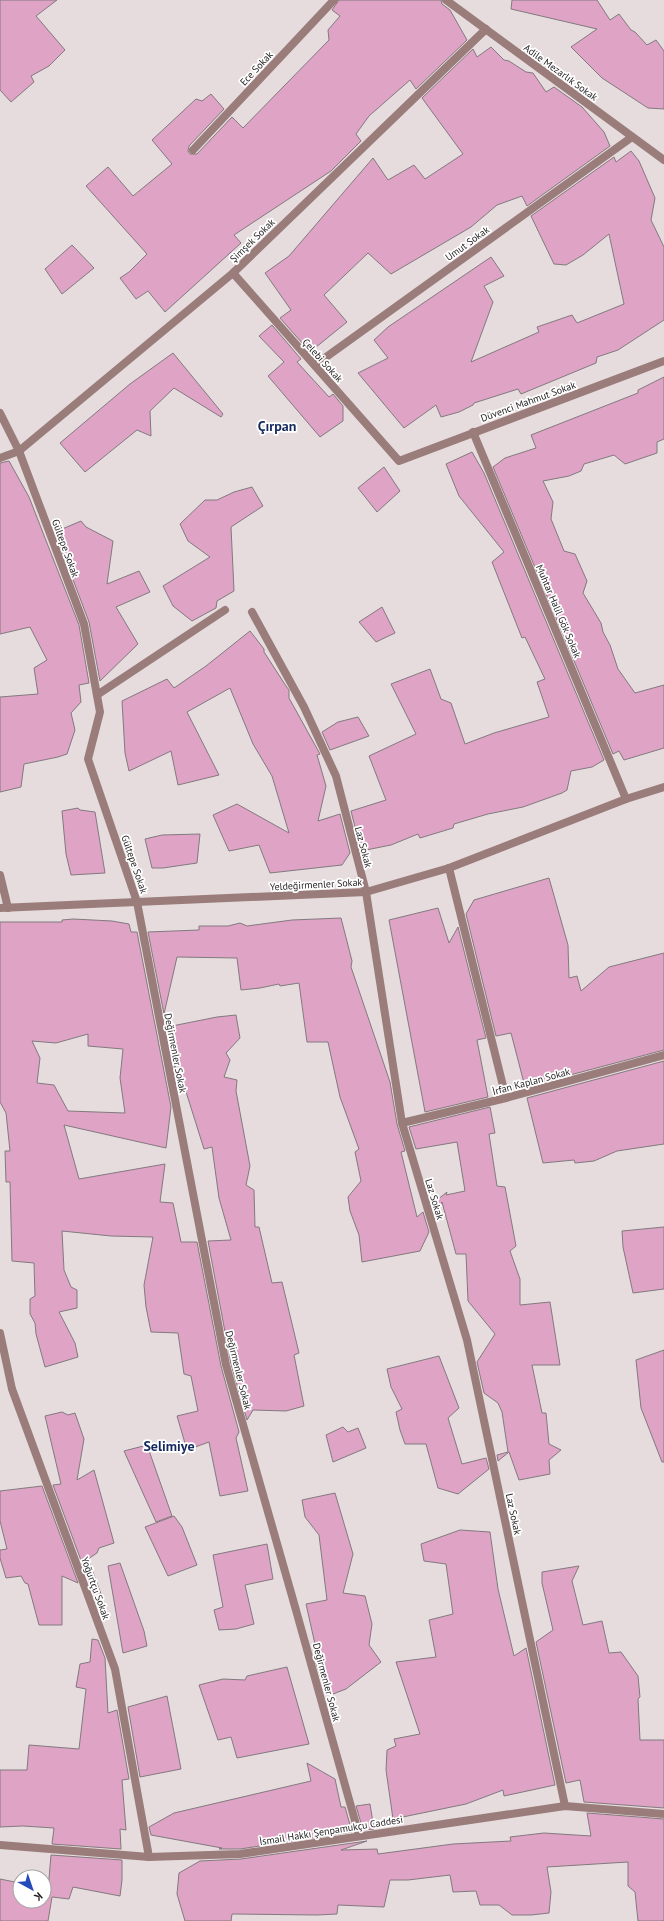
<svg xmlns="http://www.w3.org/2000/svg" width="664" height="1921" font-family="'PT Sans',sans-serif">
<rect width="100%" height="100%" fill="#e6dcde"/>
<!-- building -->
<g fill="#dea3c5" stroke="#827a7e" fill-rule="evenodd">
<path d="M0 0H57L36 16 65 50 49 66 31 76 34 82 11 102 0 90Z"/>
<path d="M339 0H441L442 4 450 10 467 40 416 89 410 80 369 116 356 134 361 141 331 171 234 235 241 243 165 312 148 291 136 299 120 278 129 272 147 254 86 186 108 167 133 196 172 164 152 140 196 99 202 101 211 94 224 109 189 146 188 151 190 154H197L232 117 243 128 329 40 328 30 340 16 332 10Z"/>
<path d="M512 0H597L610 20 619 14 631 30 635 32 647 45 656 40 664 51V109L648 108 602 78 571 47 597 29 511 9Z"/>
<path d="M491 47 504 60 509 61 526 72 533 73 546 92 554 87 582 107 604 132 610 146 527 206 522 196 497 205 471 227 391 274 368 253 324 295 347 322 310 352 280 318 291 310 265 273 289 256 373 158 388 180 414 165 425 179 463 154 422 98 473 49 477 57Z"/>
<path d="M631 151 639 161 655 198 651 220 664 247V320L618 350 597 357 596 363 521 394 518 389 474 403 473 405 459 412 441 417 436 405 404 428 358 373 388 358 374 340 388 327 491 257 504 276 484 286 493 302 471 362 539 332 537 327 572 315 577 323 624 304 609 234 583 255 566 265 554 264 531 216 614 157 616 162Z"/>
<path d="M72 245 94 268 62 294 45 269Z"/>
<path d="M272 325 301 359 297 362 329 397 333 394 343 406V421L320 437 268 376 284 362 259 336Z"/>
<path d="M173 353 223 414 221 417 174 388 150 411 151 436 137 430 85 472 60 443 130 384Z"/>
<path d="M664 377V439L657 442V453L625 464 614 455 584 464 581 471 569 476 543 481 553 502 551 519 564 551 575 554 587 581 583 593 601 623 603 632 610 645 618 669 635 693 664 685V748L624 760 619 751 613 754 493 467 505 458 536 448 531 435 638 393V390Z"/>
<path d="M472 452 484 473 604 760 592 767 571 771 567 790 562 793 523 807 488 814 454 824 453 828 420 838 418 834 391 845 361 851 351 811 386 800 369 756 416 734 391 684 430 669 441 699 451 703 465 744 494 733 549 717 537 682 545 679 525 637 522 638 492 562 504 552 459 496 446 464Z"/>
<path d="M9 461 29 497 79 625 89 683 79 685 81 702 71 713 75 730 67 754 58 757 24 764 21 787 0 792V697L38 694 34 668 47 660 30 627 0 634V463Z"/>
<path d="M384 467 400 491 377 512 358 488Z"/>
<path d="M252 487 263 506 231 527 234 591 217 601 216 608 192 621 173 606 163 586 210 557 188 541 180 524 205 500H217L234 492Z"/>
<path d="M81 521 86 527 113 541 107 584 139 571 150 592 116 607 138 644 100 681 89 622 55 532Z"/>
<path d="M382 607 395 633 376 642 359 622Z"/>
<path d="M250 631 264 649V652L286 686 289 690V698L320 754 317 755 326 786 318 821 340 814 350 853 342 865 270 873 259 845 229 851 213 815 237 804 289 833 272 776 253 744 230 688 187 712 219 775 178 785 171 751 129 771 125 753 122 701 167 679 174 688 206 666Z"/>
<path d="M358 717 369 736 330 750 322 732 338 722Z"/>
<path d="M78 808 80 810 95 812 105 873 71 875 66 854 62 811Z"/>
<path d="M200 834 197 863 163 868H152L145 839 162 835Z"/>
<path d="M549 878 568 945 569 978 577 976 581 991 609 967 664 953V1050L525 1087 511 1033 496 1036 466 914 474 900Z"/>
<path d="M438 908 449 943 458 927 486 1038 477 1040 488 1097 425 1112 389 920Z"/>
<path d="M341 918 352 961 351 967 390 1082 397 1124 405 1151 401 1152 417 1217 423 1212 429 1232 420 1251 362 1262 359 1235 350 1211 348 1197 361 1181 355 1152 359 1149 340 1097 328 1042H307L299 983 280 986 279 984 260 988 241 990 237 958 177 957 164 1014 148 932 199 930V926H228L240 923 247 926 292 920Z"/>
<path d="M73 919 112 921 129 924 131 932H137L171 1107 166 1148 64 1125 79 1179 165 1164 160 1202 173 1203 181 1242H197L221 1366 239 1432 236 1438 248 1491 220 1496 209 1442 187 1450 177 1416 198 1411 191 1376 184 1374 178 1333 151 1332 146 1307 144 1285 153 1237 111 1236 62 1231 64 1270 71 1287 77 1290V1308L59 1312 75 1343 78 1357 45 1367 36 1334 35 1323 30 1314V1299L35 1296 34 1263 12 1261 10 1182H6L5 1151H10L6 1113 0 1102V922H62V920ZM88 1034V1046L123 1049 120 1078 125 1113 68 1111 54 1085 37 1083 40 1058 32 1041 56 1043Z"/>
<path d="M236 1015 240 1038 226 1053 230 1060 224 1077 237 1080 236 1091 250 1166 246 1185 254 1190 255 1227H259L272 1283 282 1282 299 1353 294 1355 304 1406 286 1411 253 1410 247 1420 231 1364 208 1241 231 1240 219 1198 212 1147 204 1149 176 1060 175 1070 167 1027 217 1017Z"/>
<path d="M664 1061V1144L617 1151 594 1161 575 1163 574 1160 543 1163 527 1098Z"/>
<path d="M490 1107 495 1133 489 1134 497 1186 505 1187 516 1246 510 1251 520 1279V1305L550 1302 560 1365H532L542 1413H546L549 1444 561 1450 549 1460 550 1474 519 1480 509 1452 498 1461 497 1455 508 1452 502 1412 498 1403 484 1393 477 1362 495 1334 468 1301 466 1254H456L442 1202 436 1217 432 1204 447 1192 446 1195 465 1191 457 1142 416 1149 409 1127Z"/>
<path d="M664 1227V1289L633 1293 623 1247 622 1231Z"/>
<path d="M664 1350V1462H662L641 1408 636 1360Z"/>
<path d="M439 1356 459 1408 448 1418 462 1464 486 1458 489 1469 458 1494 438 1488 426 1444H405L400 1430 396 1412 402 1409 391 1387 387 1369Z"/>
<path d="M62 1412 68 1415 75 1413 84 1439 77 1480 94 1470 114 1543 99 1548 97 1553 88 1559 101 1594 92 1590 53 1485 61 1484 45 1416Z"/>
<path d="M343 1427 348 1432 358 1428 366 1448 333 1462 326 1435Z"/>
<path d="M147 1445 172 1516 156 1522 124 1451Z"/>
<path d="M42 1486 78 1583 62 1576V1625H39L28 1584 25 1583 21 1576 6 1578 0 1558V1550L7 1549 0 1521V1491Z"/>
<path d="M335 1493 353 1554 343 1593 365 1596 372 1624 369 1645 381 1662 346 1689 333 1694 323 1685 316 1663 319 1662 306 1604 327 1600 319 1535 305 1517 302 1500Z"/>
<path d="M174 1516 182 1527 197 1565 168 1576 145 1527Z"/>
<path d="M460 1530 490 1532 498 1589 514 1656 526 1648 555 1785 504 1796 503 1790 466 1804 393 1819 386 1770 387 1750 396 1746 394 1739 420 1734 396 1662 436 1657 429 1620 453 1614 446 1564 424 1561 421 1544Z"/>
<path d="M267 1544 273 1579 245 1585 254 1624 236 1629 219 1630 214 1610 223 1607 213 1555Z"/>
<path d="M120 1563 144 1631 147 1646 123 1653 108 1566Z"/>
<path d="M579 1566 572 1581 583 1625 602 1621 609 1653 621 1652 638 1676 640 1697 638 1699 640 1740H664V1808L584 1802 580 1780 566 1783 536 1642 553 1630 542 1583V1572Z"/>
<path d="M92 1639 98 1640 105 1658 108 1713 117 1710 129 1779 122 1780 126 1830 120 1829 121 1849 52 1844 54 1828 23 1826 0 1827V1770H27L29 1745 79 1749 86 1689 76 1687 80 1664 90 1662Z"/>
<path d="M287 1667 309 1744 237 1758 231 1737 218 1740 199 1685 223 1679 245 1680 247 1676Z"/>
<path d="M167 1696 181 1769 140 1777 128 1707Z"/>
<path d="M307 1763 335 1779 341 1807H345L352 1832 240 1849H219L222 1848 151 1835 149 1827 174 1813 311 1781Z"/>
<path d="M370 1804 374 1829 363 1830 356 1806Z"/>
<path d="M587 1813 664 1819V1921H638L635 1892 628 1886V1862L547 1867 551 1892 549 1913 531 1915H512L499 1905H480L476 1891 453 1892 450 1875 408 1880H390L384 1907 338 1905 337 1914 317 1915 232 1914 231 1921H185L177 1894 179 1873 200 1861 241 1859 367 1841 341 1850 377 1849 378 1854 453 1844 511 1841 510 1837 544 1833 591 1836Z"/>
<path d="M51 1855 122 1860V1880L120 1896 73 1887 69 1899 52 1897 48 1921H0V1879L20 1883V1901H44V1889L48 1890Z"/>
</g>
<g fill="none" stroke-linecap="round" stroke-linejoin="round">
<!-- minor -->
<g stroke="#9a7d7a" stroke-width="8">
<path d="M446 0 664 160"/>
<path d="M193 150 334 0"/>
<path d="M233 273 399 461 664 361"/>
<path d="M315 365 632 137"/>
<path d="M0 413 19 451 84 624 100 712 88 759 137 902 226 1365 292 1596 359 1835"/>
<path d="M473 432 626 799"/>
<path d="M0 458 19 451 233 273 486 29"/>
<path d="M252 612 304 707 336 776 366 892 402 1123 467 1340 565 1806"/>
<path d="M97 695 225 610"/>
<path d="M449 868 506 1098"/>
<path d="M0 875 8 908"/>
<path d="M402 1123 506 1098 664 1055"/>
<path d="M0 1333 12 1389 115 1669 149 1857"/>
</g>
<!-- tertiary -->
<g stroke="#9a7d7a" stroke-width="8">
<path d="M0 908 366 892 449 868 626 799 664 787"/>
<path d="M0 1845 149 1857 240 1854 565 1806 664 1814"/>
</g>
</g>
<g text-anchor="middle" stroke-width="3.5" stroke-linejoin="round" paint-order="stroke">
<!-- street labels -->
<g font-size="10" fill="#221e1f" stroke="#fff">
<text transform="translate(256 68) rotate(-47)" y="4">Ece Sokak</text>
<text transform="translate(561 72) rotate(36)" y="4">Adile Mezarlık Sokak</text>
<text transform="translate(252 240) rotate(-44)" y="4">Şimşek Sokak</text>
<text transform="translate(467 243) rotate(-36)" y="4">Umut Sokak</text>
<text transform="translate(323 360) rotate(48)" y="4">Çelebi Sokak</text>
<text transform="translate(528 401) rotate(-20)" y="4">Düvenci Mahmut Sokak</text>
<text transform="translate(66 548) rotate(70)" y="4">Gültepe Sokak</text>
<text transform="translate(559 611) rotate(67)" y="4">Muhtar Halil Gök Sokak</text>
<text transform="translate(364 847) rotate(75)" y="4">Laz Sokak</text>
<text transform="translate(135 864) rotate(71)" y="4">Gültepe Sokak</text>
<text transform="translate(316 884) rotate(-3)" y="4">Yeldeğirmenler Sokak</text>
<text transform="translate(176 1053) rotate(79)" y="4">Değirmenler Sokak</text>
<text transform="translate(531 1081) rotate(-15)" y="4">İrfan Kaplan Sokak</text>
<text transform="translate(435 1199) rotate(73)" y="4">Laz Sokak</text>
<text transform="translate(239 1370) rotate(76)" y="4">Değirmenler Sokak</text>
<text transform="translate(514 1514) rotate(78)" y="4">Laz Sokak</text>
<text transform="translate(96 1588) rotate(70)" y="4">Yoğurtçu Sokak</text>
<text transform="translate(327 1682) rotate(75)" y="4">Değirmenler Sokak</text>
<text transform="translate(331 1830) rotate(-9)" y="4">İsmail Hakkı Şenpamukçu Caddesi</text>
</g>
<!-- district labels -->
<g font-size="14" font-weight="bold" fill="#14285e" stroke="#fff">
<text x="277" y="431">Çırpan</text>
<text x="169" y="1451">Selimiye</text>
</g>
</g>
<!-- north arrow -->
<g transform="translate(32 1889) rotate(140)"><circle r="19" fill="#ffffff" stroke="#a7a5a5"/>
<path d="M0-3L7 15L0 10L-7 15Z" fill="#244bb9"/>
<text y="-6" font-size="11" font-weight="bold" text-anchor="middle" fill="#221e1f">K</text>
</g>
</svg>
